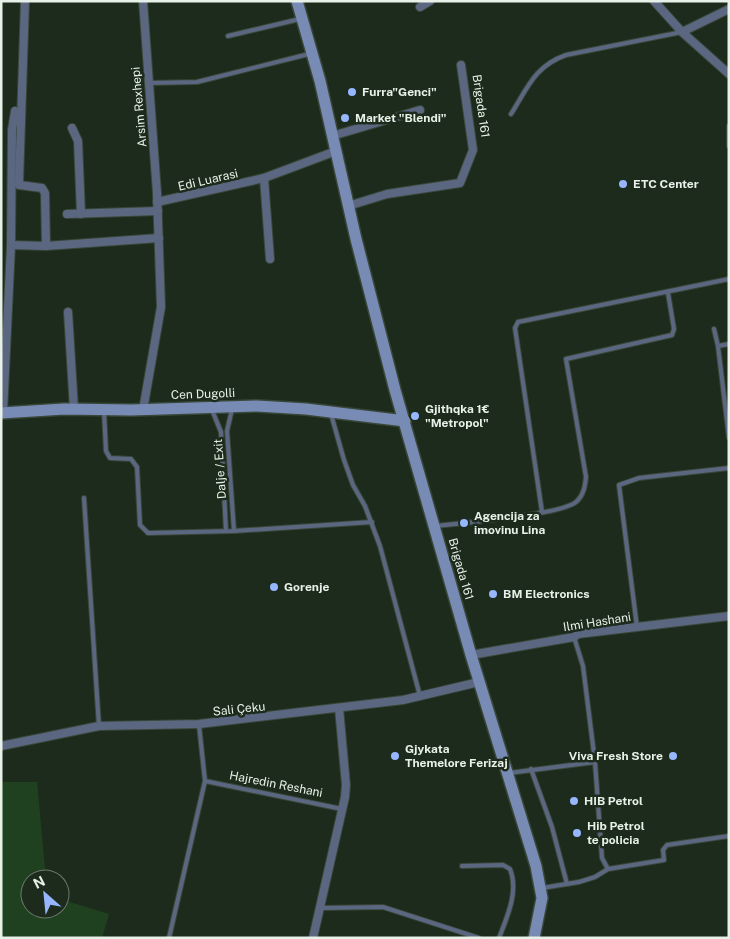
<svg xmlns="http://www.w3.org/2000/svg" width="730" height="939" font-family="'Public Sans',sans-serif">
<rect width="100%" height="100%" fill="#1d2b1d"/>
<!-- green -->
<path fill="#1f411f" d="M1 782H37L46 879H30V909H60V899L109 914 102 938H1Z"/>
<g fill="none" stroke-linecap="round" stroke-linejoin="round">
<!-- lane casing -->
<g stroke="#394739" stroke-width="6">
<g id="lane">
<path d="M228 36 300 19"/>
<path d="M148 83 197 82 309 54"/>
<path d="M511 114C528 87 535 66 566 55L682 32"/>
<path d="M729 126V146"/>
<path d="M714 329 718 346 729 438"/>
<path d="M718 346 729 344"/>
<path d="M232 409 227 431 234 531"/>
<path d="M212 410 221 432 226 531"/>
<path d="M104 411 106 451 110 458 131 459 137 467 140 525 148 533 234 531 372 522"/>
<path d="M331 414 344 460 353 485 365 506 380 546 420 696"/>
<path d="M84 498 99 726"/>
<path d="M542 512 515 328 518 322 729 279"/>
<path d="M435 526C462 523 560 515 576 502 584 495 585 486 586 477L566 359 672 335 674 329 668 293"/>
<path d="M637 627 619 485 639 478 729 468"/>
<path d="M574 637 583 666 595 762 602 858 608 869"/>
<path d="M531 769 552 827 567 884"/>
<path d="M509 773 595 762"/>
<path d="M205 781 342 809"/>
<path d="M462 866 503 865 510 869C519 892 507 917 499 938"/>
<path d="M542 888 579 882 595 877 608 869 664 860 663 850 667 845 729 836"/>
<path d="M321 908 383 907 479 938"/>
<path d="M169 938 205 781 199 725"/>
</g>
</g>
<!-- street casing -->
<g stroke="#394739" stroke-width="10">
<g id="street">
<path d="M25 1 19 182V185L42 188 45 193 46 246 159 238"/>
<path d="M143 1 157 193 161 307 143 410"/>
<path d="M654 1 682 32 729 74"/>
<path d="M420 7 430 1"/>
<path d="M682 32 729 9"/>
<path d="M72 128 78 141 81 214"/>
<path d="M332 136 420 110"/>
<path d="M157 202 264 178"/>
<path d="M348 206 387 194 460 183 473 150 461 65"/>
<path d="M67 214 158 211"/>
<path d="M11 245 46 246"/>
<path d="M270 259 264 178 336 151"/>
<path d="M68 312 74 409"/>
<path d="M3 413 11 245 12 130 15 111"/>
<path d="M471 655 574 637 578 634 729 616"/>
<path d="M1 746 99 726 199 724 403 700 479 682"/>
<path d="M313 938 345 797 346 785 339 708"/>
</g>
</g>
<!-- secondary casing -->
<g stroke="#394739" stroke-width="14">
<g id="secondary">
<path d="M297 1 320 81 356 239 395 390 471 655 536 866 542 898 534 938"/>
<path d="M1 413 64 409 131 410 257 406 306 409 405 421"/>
</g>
</g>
<!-- lane -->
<use href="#lane" stroke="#5b6781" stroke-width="4"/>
<!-- street -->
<use href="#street" stroke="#5b6781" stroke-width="8"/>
<!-- secondary -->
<use href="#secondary" stroke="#788bb4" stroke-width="11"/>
</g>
<!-- markers -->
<g fill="#96b6fd" stroke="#1d2b1d" stroke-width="2">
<circle cx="352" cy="92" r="5"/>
<circle cx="345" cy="118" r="5"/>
<circle cx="623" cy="184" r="5"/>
<circle cx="415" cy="416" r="5"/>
<circle cx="464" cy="523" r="5"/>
<circle cx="274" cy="587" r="5"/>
<circle cx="493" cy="594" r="5"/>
<circle cx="395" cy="756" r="5"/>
<circle cx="673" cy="756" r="5"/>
<circle cx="574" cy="801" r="5"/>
<circle cx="577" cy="833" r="5"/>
</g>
<g text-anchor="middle" stroke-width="5" stroke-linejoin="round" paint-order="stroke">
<!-- poi labels -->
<g font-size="12" font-weight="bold" fill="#e7f1e7" stroke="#1d2b1d" text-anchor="start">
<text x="362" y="96">Furra"Genci"</text>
<text x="355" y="122">Market "Blendi"</text>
<text x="633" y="188">ETC Center</text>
<text x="425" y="413">Gjithqka 1€<tspan x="425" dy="14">"Metropol"</tspan></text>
<text x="474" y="520">Agencija za<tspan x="474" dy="14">imovinu Lina</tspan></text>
<text x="284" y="591">Gorenje</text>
<text x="503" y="598">BM Electronics</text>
<text x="405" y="753">Gjykata<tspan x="405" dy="14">Themelore Ferizaj</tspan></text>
<text x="663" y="760" text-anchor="end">Viva Fresh Store</text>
<text x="584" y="805">HIB Petrol</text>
<text x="587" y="830">Hib Petrol<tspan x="587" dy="14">te policia</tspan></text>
</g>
<!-- street labels -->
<g font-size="12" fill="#e7f1e7" stroke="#1d2b1d">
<text transform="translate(481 106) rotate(82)" y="4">Brigada 161</text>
<text transform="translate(139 107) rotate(-95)" y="4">Arsim Rexhepi</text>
<text transform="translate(208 180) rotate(-13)" y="4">Edi Luarasi</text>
<text transform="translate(203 394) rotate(-2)" y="4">Cen Dugolli</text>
<text transform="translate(220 469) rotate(-94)" y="4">Dalje / Exit</text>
<text transform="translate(461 569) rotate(74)" y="4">Brigada 161</text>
<text transform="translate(597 622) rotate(-9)" y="4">Ilmi Hashani</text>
<text transform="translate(239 709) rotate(-6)" y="4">Sali Çeku</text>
<text transform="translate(276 784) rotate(11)" y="4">Hajredin Reshani</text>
</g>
</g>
<!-- border -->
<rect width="730" height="939" fill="none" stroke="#e7f1e7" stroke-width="5"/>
<!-- north arrow -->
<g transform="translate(45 894) rotate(333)"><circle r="24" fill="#1d2b1d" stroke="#6e7a6e"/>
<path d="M0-4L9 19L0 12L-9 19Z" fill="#96b6fd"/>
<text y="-8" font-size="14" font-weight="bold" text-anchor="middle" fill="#e7f1e7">N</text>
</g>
</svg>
